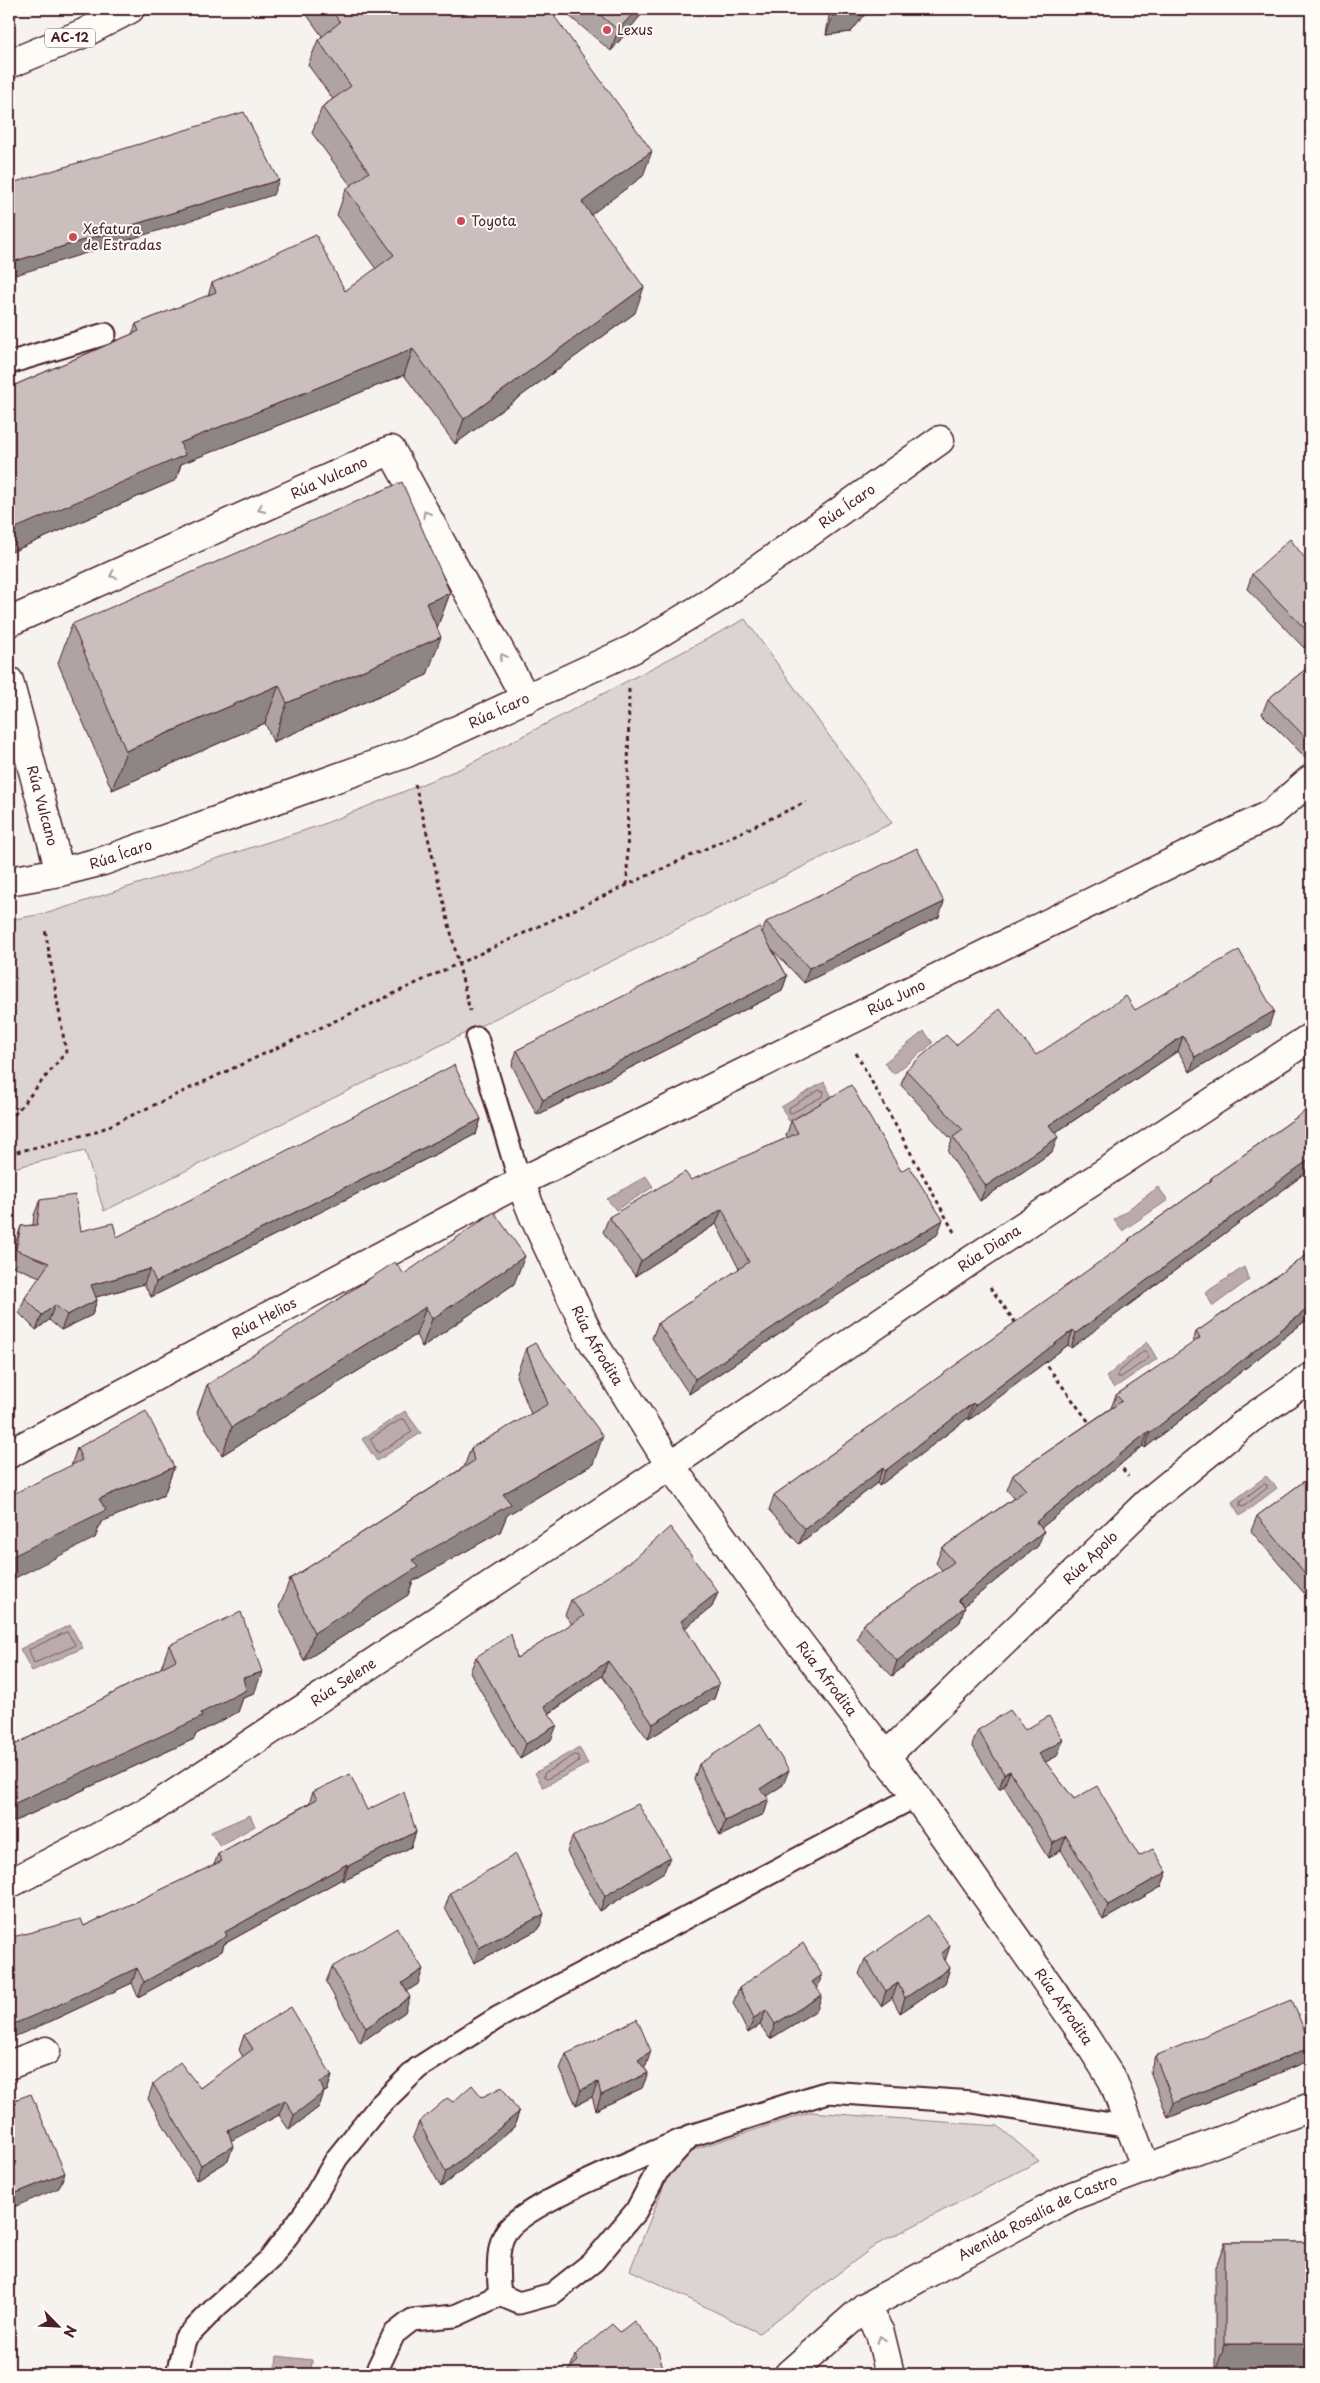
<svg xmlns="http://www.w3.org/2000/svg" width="1320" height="2383" font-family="'Playpen Sans',sans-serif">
<rect width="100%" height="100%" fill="#f6f3ef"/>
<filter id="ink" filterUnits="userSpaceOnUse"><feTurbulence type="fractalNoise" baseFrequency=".02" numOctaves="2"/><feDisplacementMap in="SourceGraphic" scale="10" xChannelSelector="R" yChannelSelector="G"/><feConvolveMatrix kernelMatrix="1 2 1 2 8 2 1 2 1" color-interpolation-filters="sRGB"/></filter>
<g filter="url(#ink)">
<!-- green -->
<g fill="#dcd4d2" stroke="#937a7e">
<path d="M745 619 892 823 104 1211 85 1151 9 1169V920L48 913 321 825 462 768Z"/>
<path d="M811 2112 998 2126 1039 2161 876 2245 759 2333 630 2270 676 2155Z"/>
</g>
<!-- water -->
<g fill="#bbabac" stroke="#8e7378">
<path d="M924 1031 933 1043 894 1074 884 1063Z"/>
<path d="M824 1082 832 1097 789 1121 781 1107Z"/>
<path d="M646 1176 653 1187 616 1210 607 1199Z"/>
<path d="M1158 1187 1168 1200 1122 1231 1114 1220Z"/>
<path d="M1244 1267 1249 1280 1213 1306 1205 1293Z"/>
<path d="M1147 1342 1157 1359 1114 1388 1106 1377Z"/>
<path d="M405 1411 421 1433 377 1461 362 1439Z"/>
<path d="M1266 1476 1277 1488 1240 1516 1232 1502Z"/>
<path d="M70 1625 83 1648 32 1671 20 1649Z"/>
<path d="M579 1747 588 1764 543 1787 535 1773Z"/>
<path d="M250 1815 255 1826 220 1846 211 1832Z"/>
<path d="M277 2356 312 2360 311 2374H275Z"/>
</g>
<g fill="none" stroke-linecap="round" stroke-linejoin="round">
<!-- shore -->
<g stroke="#77575f" stroke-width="1">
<path d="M820 1090 824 1091 823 1096 792 1113 789 1112V1108Z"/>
<path d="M1144 1351 1147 1352 1149 1358 1121 1377H1118V1373Z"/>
<path d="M402 1419 405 1420 412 1432 378 1453 370 1439Z"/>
<path d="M1264 1484 1267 1485V1488L1243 1507 1240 1506V1502Z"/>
<path d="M67 1632 75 1644 74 1646 34 1663 29 1650Z"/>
<path d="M575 1755 578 1756 579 1762 547 1779 544 1778V1774Z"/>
</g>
<!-- service casing -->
<g stroke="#4a1f2b" stroke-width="25">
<g id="service">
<path d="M9 363 105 334"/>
<path d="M477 1038 520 1182"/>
<path d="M500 2295C498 2279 496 2246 506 2232 525 2203 644 2157 681 2140"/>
<path d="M177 2374 185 2339 217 2306 270 2259 306 2211 337 2158 379 2106 418 2068 497 2018 916 1796"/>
<path d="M375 2374 394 2334 412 2320 455 2316 500 2295 519 2303 552 2294 594 2261 636 2211 657 2172 690 2136 828 2092 972 2102 1130 2127"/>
</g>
</g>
<!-- minor casing -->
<g stroke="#4a1f2b" stroke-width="31">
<g id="minor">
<path id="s1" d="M9 622 391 450 526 699"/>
<path id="s2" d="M9 681 60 872"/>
<path id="s3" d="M9 881 60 872 103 861 407 753 633 649 716 599 940 440"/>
<path id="s4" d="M520 1182 534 1217 590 1337 670 1465 795 1637 916 1796 1085 2037 1113 2081 1146 2169"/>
<path id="s5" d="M9 1454 520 1182 1271 814 1311 779"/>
<path id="s6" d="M885 1757 1148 1502 1250 1419 1311 1377"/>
<path id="s7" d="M9 1884 150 1810 646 1482 970 1261 1311 1037"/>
<path d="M9 2065 46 2051"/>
<path d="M865 2307 880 2333 890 2374"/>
</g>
</g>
<!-- tertiary casing -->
<g stroke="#4a1f2b" stroke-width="31">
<g id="tertiary">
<path id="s8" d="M789 2374 865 2307 1072 2196 1311 2107"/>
</g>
</g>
<!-- trunk casing -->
<g stroke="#4a1f2b" stroke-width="31">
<path id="trunk" d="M9 64 84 33 130 9"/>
</g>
<!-- path -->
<g stroke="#4a1f2b" stroke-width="3" stroke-dasharray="4 4" stroke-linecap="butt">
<path d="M415 784 470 1011"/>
<path d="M627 885 629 687"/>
<path d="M856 1053 954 1232"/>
<path d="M9 1121 66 1052 45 929"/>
<path d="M9 1154 96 1132 806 802"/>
<path d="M990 1287 1017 1325"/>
<path d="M1043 1360 1091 1425"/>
<path d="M1118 1462 1128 1476"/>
</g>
<!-- service -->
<use href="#service" stroke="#fdfcf7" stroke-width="21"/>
<!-- minor -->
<use href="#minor" stroke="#fdfcf7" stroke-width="28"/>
<!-- tertiary -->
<use href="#tertiary" stroke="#fdfcf7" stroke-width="28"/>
<!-- trunk -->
<use href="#trunk" stroke="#fdfcf7" stroke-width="28"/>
</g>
<!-- wall -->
<g fill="#afa4a3" stroke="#4a1f2b">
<path d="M309 9H549L643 176 591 214 635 313 455 444 404 375 181 464 176 480 9 553V371L15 385 132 334 136 324 208 296 212 283 345 291 376 269 337 215 346 189 351 186 312 133 322 107 333 99 308 65 318 40 322 36 307 15Z"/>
<path d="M561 9H646L611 51Z"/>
<path d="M830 9H869L851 32 826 35Z"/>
<path d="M1311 566V641L1304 648 1247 589 1252 574Z"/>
<path d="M450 593 437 628 427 675 273 742 265 723 112 790 58 663 72 624Z"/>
<path d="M1311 665V750L1305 757 1262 714 1268 699Z"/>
<path d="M939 917 804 983 772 949 787 976 782 991 537 1115 512 1065 517 1050 762 933 766 922Z"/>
<path d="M1135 1010 1269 1026 1190 1072 1178 1051 1055 1133 1052 1152 980 1201 948 1152 952 1140 901 1085 906 1070 956 1045 1036 1055Z"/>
<path d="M1311 1107V1169L1071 1348 1068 1345 969 1420 968 1418 879 1486 877 1483 799 1544 769 1510 774 1495 1128 1242 1129 1239 1209 1182 1211 1178Z"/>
<path d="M481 1119 476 1134 151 1297 144 1284 96 1297 97 1300 92 1315 61 1330 49 1320 36 1330 19 1313 25 1298 40 1277 10 1265 16 1241 21 1226 33 1225 34 1215 40 1200 81 1231 117 1237Z"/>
<path d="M791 1121 937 1235 838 1295 689 1394 652 1338 658 1323 739 1269 716 1224 635 1276 603 1232 609 1217 787 1138 786 1136Z"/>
<path d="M1311 1252V1324L1310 1326 1305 1321 1145 1448 1143 1446 1041 1528 1038 1546 964 1606 960 1622 892 1676 857 1639 863 1624 942 1570 936 1563 942 1548 1014 1498 1007 1490 1013 1475 1111 1408 1116 1395 1192 1344 1196 1332Z"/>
<path d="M404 1274 514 1284 422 1347 416 1335 222 1455 197 1413 207 1385Z"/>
<path d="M526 1348 593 1464 507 1515 500 1532 413 1581 408 1595 304 1661 279 1607 290 1579 464 1467 471 1448 531 1414 516 1376Z"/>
<path d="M77 1448 174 1467 164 1495 101 1522 95 1538 71 1466Z"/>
<path d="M1311 1476V1586L1304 1593 1251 1531 1257 1516Z"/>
<path d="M718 1592 712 1607 685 1628 719 1684 714 1699 648 1739 602 1676 549 1714 551 1740 520 1759 470 1672 476 1657 517 1658 572 1624 565 1615 571 1600Z"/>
<path d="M169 1645 254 1694 243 1698 238 1712 196 1734 194 1739 9 1824V1748L161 1668Z"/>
<path d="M978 1730H1025L1057 1756 1045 1762 1074 1799 1139 1856 1167 1872 1161 1887 1103 1920 1061 1850 1048 1858 1004 1786 999 1789 972 1745Z"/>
<path d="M699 1764 783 1785 766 1796 769 1799 764 1814 720 1836 694 1779Z"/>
<path d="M313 1792 416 1832 411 1847 343 1881 342 1879 224 1944 222 1951 138 1997 132 1983 49 2022 84 1926 214 1865 218 1854 309 1803Z"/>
<path d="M572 1837 664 1872 600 1911 567 1852Z"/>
<path d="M1311 1860V1870L1309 1866Z"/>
<path d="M450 1893 539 1929 474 1963 445 1908Z"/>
<path d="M865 1959 945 1961 950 1968 945 1983 900 2013 892 1998 881 2006 859 1974Z"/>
<path d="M332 1967 418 1984 407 1991 405 2012 360 2043 326 1982Z"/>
<path d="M822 1975 817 1989V2010L770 2039 760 2025 748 2033 733 2003 739 1988Z"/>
<path d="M244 2035 332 2076 327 2091 324 2092 319 2107 289 2130 279 2115 231 2140 228 2161 196 2180 148 2099 153 2084 200 2088 243 2057 239 2050Z"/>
<path d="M566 2054 646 2066 644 2067 648 2073 642 2088 596 2110 592 2097 576 2105 560 2069Z"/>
<path d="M1155 2056 1306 2062 1168 2118 1150 2071Z"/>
<path d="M482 2097 519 2112 514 2127 441 2187 413 2137 419 2122 453 2102Z"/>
<path d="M1225 2242H1311L1215 2372V2270Z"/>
<path d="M620 2332 570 2369 575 2355Z"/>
</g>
<!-- shaded-wall -->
<g fill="#8e8685" stroke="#4a1f2b">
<path d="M637 9H646L611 51 618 30Z"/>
<path d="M861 9H869L851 32 826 35 833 15Z"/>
<path d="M652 151 643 176 573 228 582 202Z"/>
<path d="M279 180 273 195 9 277V263Z"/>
<path d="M644 287 635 313 455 444 464 419Z"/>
<path d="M413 349 404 375 181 464 176 480 9 553V531L180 443Z"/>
<path d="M450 593 436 631 426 603Z"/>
<path d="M1311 631V641L1304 648 1309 633Z"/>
<path d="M441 637 427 675 273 742 287 703Z"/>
<path d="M279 685 265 723 112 790 126 751Z"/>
<path d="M1311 741V750L1305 757 1310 742Z"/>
<path d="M944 902 939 917 804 983 809 968Z"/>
<path d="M787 976 782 991 537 1115 543 1100Z"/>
<path d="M1274 1011 1269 1026 1190 1072 1195 1057Z"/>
<path d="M1183 1036 1178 1051 1044 1140 1049 1125Z"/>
<path d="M481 1119 476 1134 151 1297 156 1282Z"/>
<path d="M1058 1137 1052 1152 980 1201 986 1186Z"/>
<path d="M1311 1158V1169L1071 1348 1076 1333Z"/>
<path d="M722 1209 716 1224 635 1276 641 1261Z"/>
<path d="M943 1220 937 1235 838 1295 689 1394 695 1379 844 1280Z"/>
<path d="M525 1256 514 1284 422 1347 432 1319Z"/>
<path d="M150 1269 144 1284 85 1300 91 1285Z"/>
<path d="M97 1300 92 1315 61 1330 67 1315Z"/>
<path d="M55 1305 49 1320 36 1330 42 1315Z"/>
<path d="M1311 1306 1305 1321 1145 1448 1150 1433Z"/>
<path d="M426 1307 416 1335 222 1455 232 1427Z"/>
<path d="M1073 1330 1068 1345 969 1420 975 1405Z"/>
<path d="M973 1403 968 1418 879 1486 885 1471Z"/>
<path d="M1149 1431 1143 1446 1030 1537 1036 1522Z"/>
<path d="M603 1436 593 1464 507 1515 500 1532 413 1581 408 1595 304 1661 314 1633 412 1560 503 1494Z"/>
<path d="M174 1467 164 1495 101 1522 95 1538 9 1581V1558L99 1499Z"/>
<path d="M883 1468 877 1483 799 1544 805 1529Z"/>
<path d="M1044 1531 1038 1546 953 1615 958 1600Z"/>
<path d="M1311 1576V1586L1304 1593 1309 1578Z"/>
<path d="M718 1592 712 1607 675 1636 681 1621Z"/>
<path d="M965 1607 960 1622 892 1676 897 1661Z"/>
<path d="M608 1661 602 1676 538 1721 544 1706Z"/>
<path d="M262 1672 254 1694 243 1698 238 1712 196 1734 194 1739 9 1824V1806L201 1713 243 1678Z"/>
<path d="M719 1684 714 1699 648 1739 653 1724Z"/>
<path d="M557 1725 551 1740 520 1759 526 1744Z"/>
<path d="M1063 1740 1057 1756 1033 1769 1039 1754Z"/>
<path d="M789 1770 783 1785 754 1804 760 1789Z"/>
<path d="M1010 1771 1004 1786 999 1789 1004 1774Z"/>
<path d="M769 1799 764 1814 720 1836 725 1821Z"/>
<path d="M416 1832 411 1847 343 1881 348 1866Z"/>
<path d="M1066 1836 1061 1850 1048 1858 1053 1843Z"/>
<path d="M670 1857 664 1872 600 1911 605 1896Z"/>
<path d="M347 1864 342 1879 224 1944 222 1951 138 1997 144 1982 225 1932Z"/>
<path d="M1167 1872 1161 1887 1103 1920 1108 1905Z"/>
<path d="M544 1914 539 1929 474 1963 479 1948Z"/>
<path d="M950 1946 945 1961 941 1954Z"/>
<path d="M137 1968 132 1983 49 2022 9 2039V2026Z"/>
<path d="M950 1968 945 1983 900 2013 905 1998Z"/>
<path d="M423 1969 418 1984 397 1998 402 1983Z"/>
<path d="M822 1975 817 1990 812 1982Z"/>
<path d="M898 1983 892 1998 881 2006 886 1991Z"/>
<path d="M822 1995 817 2010 770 2039 775 2024Z"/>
<path d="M410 1997 405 2012 360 2043 366 2028Z"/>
<path d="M766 2010 760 2025 748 2033 754 2018Z"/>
<path d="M1311 2047 1306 2062 1168 2118 1174 2103Z"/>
<path d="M651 2051 646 2066 633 2075 638 2060Z"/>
<path d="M648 2073 642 2088 596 2110 601 2095Z"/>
<path d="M332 2076 327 2091 324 2092 319 2107 289 2130 294 2115 320 2082Z"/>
<path d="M598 2082 592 2097 576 2105 581 2090Z"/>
<path d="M285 2100 279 2115 223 2145 228 2130Z"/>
<path d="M519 2112 514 2127 441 2187 446 2172Z"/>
<path d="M233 2146 228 2161 196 2180 201 2165Z"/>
<path d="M65 2173 59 2188 9 2209V2196Z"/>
<path d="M1225 2344H1311V2372H1215Z"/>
</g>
<!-- building -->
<g fill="#cbbfbe" stroke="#4a1f2b">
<path d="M330 9H549L652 151 582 202 644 287 464 419 413 349 180 443 185 455 9 531V371L15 385 139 331 136 324 216 292 212 283 316 235 345 291 394 255 346 189 369 172 322 107 351 86 318 40 340 22Z"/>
<path d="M593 9H637L618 30Z"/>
<path d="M834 9H861L859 12 833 15Z"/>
<path d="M244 112 279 180 9 263V184Z"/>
<path d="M402 482 450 593 426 603 441 637 287 703 279 685 126 751 72 624Z"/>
<path d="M1290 539 1311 566V631L1309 633 1252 574Z"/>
<path d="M1311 665V741L1310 742 1268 699Z"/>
<path d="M917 848 944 902 809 968 766 922Z"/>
<path d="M759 927 787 976 543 1100 517 1050Z"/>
<path d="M1239 950 1274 1011 1195 1057 1183 1036 1049 1125 1058 1137 986 1186 953 1137 963 1130 906 1070 946 1035 956 1045 1000 1009 1036 1055 1126 996 1135 1010Z"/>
<path d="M454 1065 481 1119 156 1282 150 1269 91 1285 97 1300 67 1315 55 1305 42 1315 25 1298 49 1263 16 1250 21 1226 37 1225 40 1200 75 1195 81 1231 113 1223 117 1237Z"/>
<path d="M851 1085 901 1171 909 1166 943 1220 844 1280 695 1379 658 1323 749 1262 722 1209 641 1261 609 1217 685 1172 691 1180 798 1133 791 1121Z"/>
<path d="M1311 1107V1158L1076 1333 1073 1330 975 1405 973 1403 885 1471 883 1468 805 1529 774 1495 1130 1240 1129 1239 1212 1180 1211 1178Z"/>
<path d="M494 1212 525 1256 432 1319 426 1307 232 1427 207 1385 395 1262 404 1274Z"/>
<path d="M1311 1252V1306L1150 1433 1149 1431 1036 1522 1044 1531 958 1600 965 1607 897 1661 863 1624 954 1562 942 1548 1026 1490 1013 1475 1122 1401 1116 1395 1200 1338 1196 1332Z"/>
<path d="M535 1343 603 1436 503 1494 511 1504 412 1560 418 1567 314 1633 290 1579 474 1461 471 1448 548 1404 526 1348Z"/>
<path d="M146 1411 174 1467 99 1499 106 1510 9 1558V1496L82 1460 77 1448Z"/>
<path d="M1311 1476V1576L1309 1578 1257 1516Z"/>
<path d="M670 1527 718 1592 681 1621 719 1684 653 1724 608 1661 544 1706 557 1725 526 1744 476 1657 511 1634 517 1658 584 1616 571 1600 633 1560Z"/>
<path d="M241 1612 262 1672 243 1678 246 1690 201 1713 202 1717 9 1806V1748L176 1660 169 1645Z"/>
<path d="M1010 1710 1025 1730 1049 1716 1063 1740 1039 1754 1074 1799 1097 1786 1139 1856 1153 1849 1167 1872 1108 1905 1066 1836 1053 1843 1010 1771 1004 1774 978 1730Z"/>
<path d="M760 1724 789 1770 760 1789 769 1799 725 1821 699 1764Z"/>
<path d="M350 1774 367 1810 404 1792 416 1832 348 1866 347 1864 225 1932 227 1936 144 1982 137 1968 54 2007 9 2026V1938L81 1919 84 1926 222 1861 218 1854 317 1799 313 1792Z"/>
<path d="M638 1804 670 1857 605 1896 572 1837Z"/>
<path d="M516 1854 544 1914 479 1948 450 1893Z"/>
<path d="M928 1915 950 1946 941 1954 950 1968 905 1998 898 1983 886 1991 865 1959Z"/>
<path d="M397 1928 423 1969 402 1983 410 1997 366 2028 332 1967Z"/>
<path d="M803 1943 822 1975 812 1982 822 1995 775 2024 766 2010 754 2018 739 1988Z"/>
<path d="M1292 2000 1311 2047 1174 2103 1155 2056Z"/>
<path d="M291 2007 332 2076 320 2082 324 2092 294 2115 285 2100 228 2130 233 2146 201 2165 153 2084 180 2062 200 2088 253 2049 244 2035Z"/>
<path d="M637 2019 651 2051 638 2060 648 2073 601 2095 598 2082 581 2090 566 2054Z"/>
<path d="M472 2085 482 2097 502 2087 519 2112 446 2172 419 2122 447 2098 453 2102Z"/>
<path d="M31 2094 65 2173 9 2196V2102Z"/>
<rect x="1225" y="2242" width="86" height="102"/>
<path d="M634 2321 657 2348 665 2374H564L578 2361 575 2355 612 2324 620 2332Z"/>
</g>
<!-- one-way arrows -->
<defs><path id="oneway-chevron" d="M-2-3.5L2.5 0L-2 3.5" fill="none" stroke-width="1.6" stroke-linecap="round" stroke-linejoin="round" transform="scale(1.25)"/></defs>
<g stroke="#ac999b">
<use href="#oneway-chevron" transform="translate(261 509) rotate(156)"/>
<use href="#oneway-chevron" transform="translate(426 514) rotate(-118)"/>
<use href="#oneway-chevron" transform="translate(113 575) rotate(156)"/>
<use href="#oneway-chevron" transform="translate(503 657) rotate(-119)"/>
<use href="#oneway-chevron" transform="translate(881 2339) rotate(-106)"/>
</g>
</g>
<!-- markers -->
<g fill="#d1495b" stroke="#fdfcf7" stroke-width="2">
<circle cx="607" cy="30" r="5"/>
<circle cx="461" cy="221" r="5"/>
<circle cx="73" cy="237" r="5"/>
</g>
<g text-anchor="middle" stroke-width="4" stroke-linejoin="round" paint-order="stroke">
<!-- shield labels -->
<rect fill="#fdfcf7" stroke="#806168" stroke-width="1" x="45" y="28.5" width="50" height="19" rx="4"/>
<g font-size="12" font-weight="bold" fill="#4a1f2b">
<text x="70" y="42">AC-12</text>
</g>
<!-- poi labels -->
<g font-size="14" fill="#4a1f2b" stroke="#fdfcf7" text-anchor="start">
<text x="617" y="35">Lexus</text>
<text x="471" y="226">Toyota</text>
<text x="83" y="234">Xefatura<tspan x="83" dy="16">de Estradas</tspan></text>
</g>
<!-- street labels -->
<g font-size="14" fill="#4a1f2b" stroke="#fdfcf7">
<text dy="5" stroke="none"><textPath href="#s1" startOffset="351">Rúa Vulcano</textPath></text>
<text dy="5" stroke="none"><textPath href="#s3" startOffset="925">Rúa Ícaro</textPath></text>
<text dy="5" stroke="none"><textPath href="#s3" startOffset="520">Rúa Ícaro</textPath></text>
<text dy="5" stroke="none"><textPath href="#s2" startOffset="129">Rúa Vulcano</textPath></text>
<text dy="5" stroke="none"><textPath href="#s3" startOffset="115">Rúa Ícaro</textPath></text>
<text dy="5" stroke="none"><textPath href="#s5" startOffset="998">Rúa Juno</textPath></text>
<text dy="5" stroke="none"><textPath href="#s7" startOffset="1169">Rúa Diana</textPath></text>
<text dy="5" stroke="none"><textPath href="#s5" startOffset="289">Rúa Helios</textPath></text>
<text dy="5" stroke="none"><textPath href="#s4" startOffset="181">Rúa Afrodita</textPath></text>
<text dy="5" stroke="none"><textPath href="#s6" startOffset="286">Rúa Apolo</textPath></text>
<text dy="5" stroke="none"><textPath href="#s4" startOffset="586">Rúa Afrodita</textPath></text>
<text dy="5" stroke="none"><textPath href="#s7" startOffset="391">Rúa Selene</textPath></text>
<text dy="5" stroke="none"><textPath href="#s4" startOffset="991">Rúa Afrodita</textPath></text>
<text dy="5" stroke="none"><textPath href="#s8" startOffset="296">Avenida Rosalía de Castro</textPath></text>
</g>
</g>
<!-- margin -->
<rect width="1320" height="2383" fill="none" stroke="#fdfcf7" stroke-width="30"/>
<rect x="15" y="15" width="1290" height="2353" fill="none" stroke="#4a1f2b" stroke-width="2" filter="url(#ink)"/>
<!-- north arrow -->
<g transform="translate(58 2326) rotate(114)" stroke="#fdfcf7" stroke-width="4" paint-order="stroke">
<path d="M0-4L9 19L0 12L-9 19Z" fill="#4a1f2b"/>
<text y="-8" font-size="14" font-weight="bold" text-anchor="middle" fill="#4a1f2b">N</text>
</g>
</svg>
